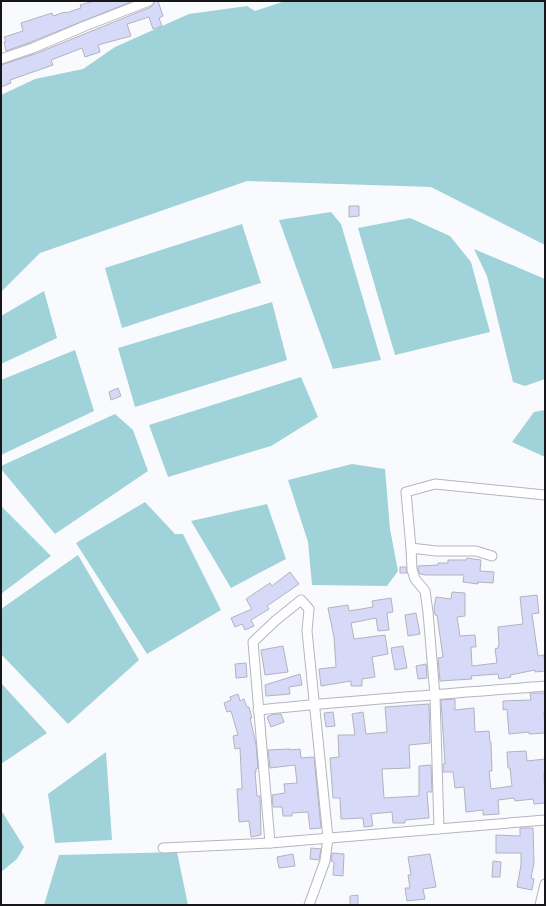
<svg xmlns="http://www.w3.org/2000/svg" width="546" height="906" font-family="Merriweather,serif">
<rect width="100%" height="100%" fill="#f9fafe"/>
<!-- water -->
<g fill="#9fd3d9">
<path d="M285 1H545V245L431 187 247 181 40 253 1 292V95L35 79 83 69 115 47 189 14 247 6 255 11Z"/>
<path d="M331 212 341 224 381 360 333 369 279 220Z"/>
<path d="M410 218 450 236 471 262 490 332 395 355 358 228Z"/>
<path d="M242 224 261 283 122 328 105 268Z"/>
<path d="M474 249 545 279V379L525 386 513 382 487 276Z"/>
<path d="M44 291 57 338 1 364V316Z"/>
<path d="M272 302 287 360 135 407 118 348Z"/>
<path d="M75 350 94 411 1 455V380Z"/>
<path d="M301 377 318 417 271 446 168 477 149 425Z"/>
<path d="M545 410V457L512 442 534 412Z"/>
<path d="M115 414 133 430 148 471 55 534 1 469V466Z"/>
<path d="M352 464 385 469 390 529 398 571 387 586 312 585 308 542 288 480Z"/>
<path d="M145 502 175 534H183L221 610 147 654 76 543Z"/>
<path d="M267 504 286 559 231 588 191 521Z"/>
<path d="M1 506 51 556 1 594Z"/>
<path d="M78 555 139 660 68 724 1 654V609Z"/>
<path d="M1 683 47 733 1 764Z"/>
<path d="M106 752 112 840 55 843 48 794Z"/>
<path d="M1 810 24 847 17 859 1 872Z"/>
<path d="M177 852 188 905H44L59 855Z"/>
</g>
<!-- building -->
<g fill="#d7d9f9" stroke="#b3b3bd">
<path d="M94 1H133L31 42 6 51 4 42 6 41 4 37 23 31 21 23 52 13 53 16 65 12 66 13 81 8 80 5Z"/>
<path d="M155 1H158L163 16 159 18 162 26 153 29 149 17 127 24 131 36 98 45 100 52 85 57 82 48 51 60 53 65 10 80 11 83 1 87V65L35 54 151 7Z"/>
<path d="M349 206H359V216L349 217Z"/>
<path d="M118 388 121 396 111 400 109 392Z"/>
<path d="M467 558 481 560 480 571 494 572 493 583 478 582V584L463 582 464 575H426L420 574 418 569V566L438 565V563H448V560H466Z"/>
<path d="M400 567H406L407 573H400Z"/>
<path d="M290 572 299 584 267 606 269 609 251 620 254 626 245 630 242 624 235 627 231 618 252 609 246 599 270 583 272 586Z"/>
<path d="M452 592 465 593V616L457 617 460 636 475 635 476 647H471L472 666 497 663 495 649 498 648V646H499L498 627 523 624 520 597 537 595 539 613 532 614 538 656 544 655 545 671 535 672V670L510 675 511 677 499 679 498 674 471 676 472 679 440 681 438 658 443 657 437 615H435L434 608 436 597 451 599Z"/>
<path d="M391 598 393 612 387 613 389 630 378 631 376 618 351 623 354 639 385 635 388 654 372 657 375 677 362 679V686H351V681L321 686 319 669 336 667 334 637 328 608 348 605 349 611 373 607 372 601Z"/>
<path d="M416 613 420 634 408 636 405 615Z"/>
<path d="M283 646 288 672 265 675 261 650Z"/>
<path d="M403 646 407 668 395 670 391 648Z"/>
<path d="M246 663 247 677 236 678 235 664Z"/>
<path d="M426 664 427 678 418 679 416 666Z"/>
<path d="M300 674 302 685 289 687 290 694 266 696 265 685Z"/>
<path d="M530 693H545V712H544L545 733 529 734V732L509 734 507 709 503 710V701L531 700Z"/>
<path d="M238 694 240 701 244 699 247 707H249L252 718H250L256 744 258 768 256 769V772H255L257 796H260L261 835 251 837 249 821 239 822 237 789H242L240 748 235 749 233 736 238 735 231 711 227 712 224 703 231 700 230 697Z"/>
<path d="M455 699V710L474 708 475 732 489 731 490 742H491L492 771H489L491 789 512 786 510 768H508L507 752 526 751 527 761 545 759V773H544L545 803 534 804 533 799 515 801 514 798 498 800 499 814 483 815V810L466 812 464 787 455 788 453 772H443V764H445L441 700Z"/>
<path d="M429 704 430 743 409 745 410 768 382 769 384 798 419 796V766L431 765 432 792H427L429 818 405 820V823H393L392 812 371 814 373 826 364 827 363 818 341 819 340 798H333L330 758 339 757 338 735H355L352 714 363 712 366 734 387 732 385 707Z"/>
<path d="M333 712 335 726 326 727 324 713Z"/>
<path d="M274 714H281L284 722 271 727 267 717Z"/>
<path d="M290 749V750L300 749 301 758 314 757 321 828 310 829 308 812 292 813V816H283L282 807H273L272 795 285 793 284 784 297 783 295 765 270 768 268 750Z"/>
<path d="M520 828H533L534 863 531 878 534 879 532 890 517 887 521 865V853H496V835L520 836Z"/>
<path d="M311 848 321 849 319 860 310 859Z"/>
<path d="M332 853 344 854 343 876 333 875 334 862 331 861Z"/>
<path d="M293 854 295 866 279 868 277 857Z"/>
<path d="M430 854 436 887 423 889 425 899 407 901 405 888H410L408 875H411L408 857Z"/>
<path d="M493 861 501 862 500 877H492Z"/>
<path d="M358 895V905H350V896Z"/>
</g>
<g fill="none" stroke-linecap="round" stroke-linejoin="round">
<!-- minor casing -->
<g stroke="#b5b5bf" stroke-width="11">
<g id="minor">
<path d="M1 59 33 48 85 26 149 1"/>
<path d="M411 548 406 492 435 484 545 495"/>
<path d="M258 710C354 700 449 694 545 686"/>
<path d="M439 829 435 696 428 612 425 591 415 579 412 570 411 548 436 551H476L492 556"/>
<path d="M270 843 253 642 275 621 301 600 309 609 307 631 328 838 325 861 309 905"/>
<path d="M163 848 270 843 545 820"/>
<path d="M540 905 545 884"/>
</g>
</g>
<!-- minor -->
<use href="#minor" stroke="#fff" stroke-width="9"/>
</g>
<!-- border -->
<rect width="546" height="906" fill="none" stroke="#17171a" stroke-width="4"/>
</svg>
